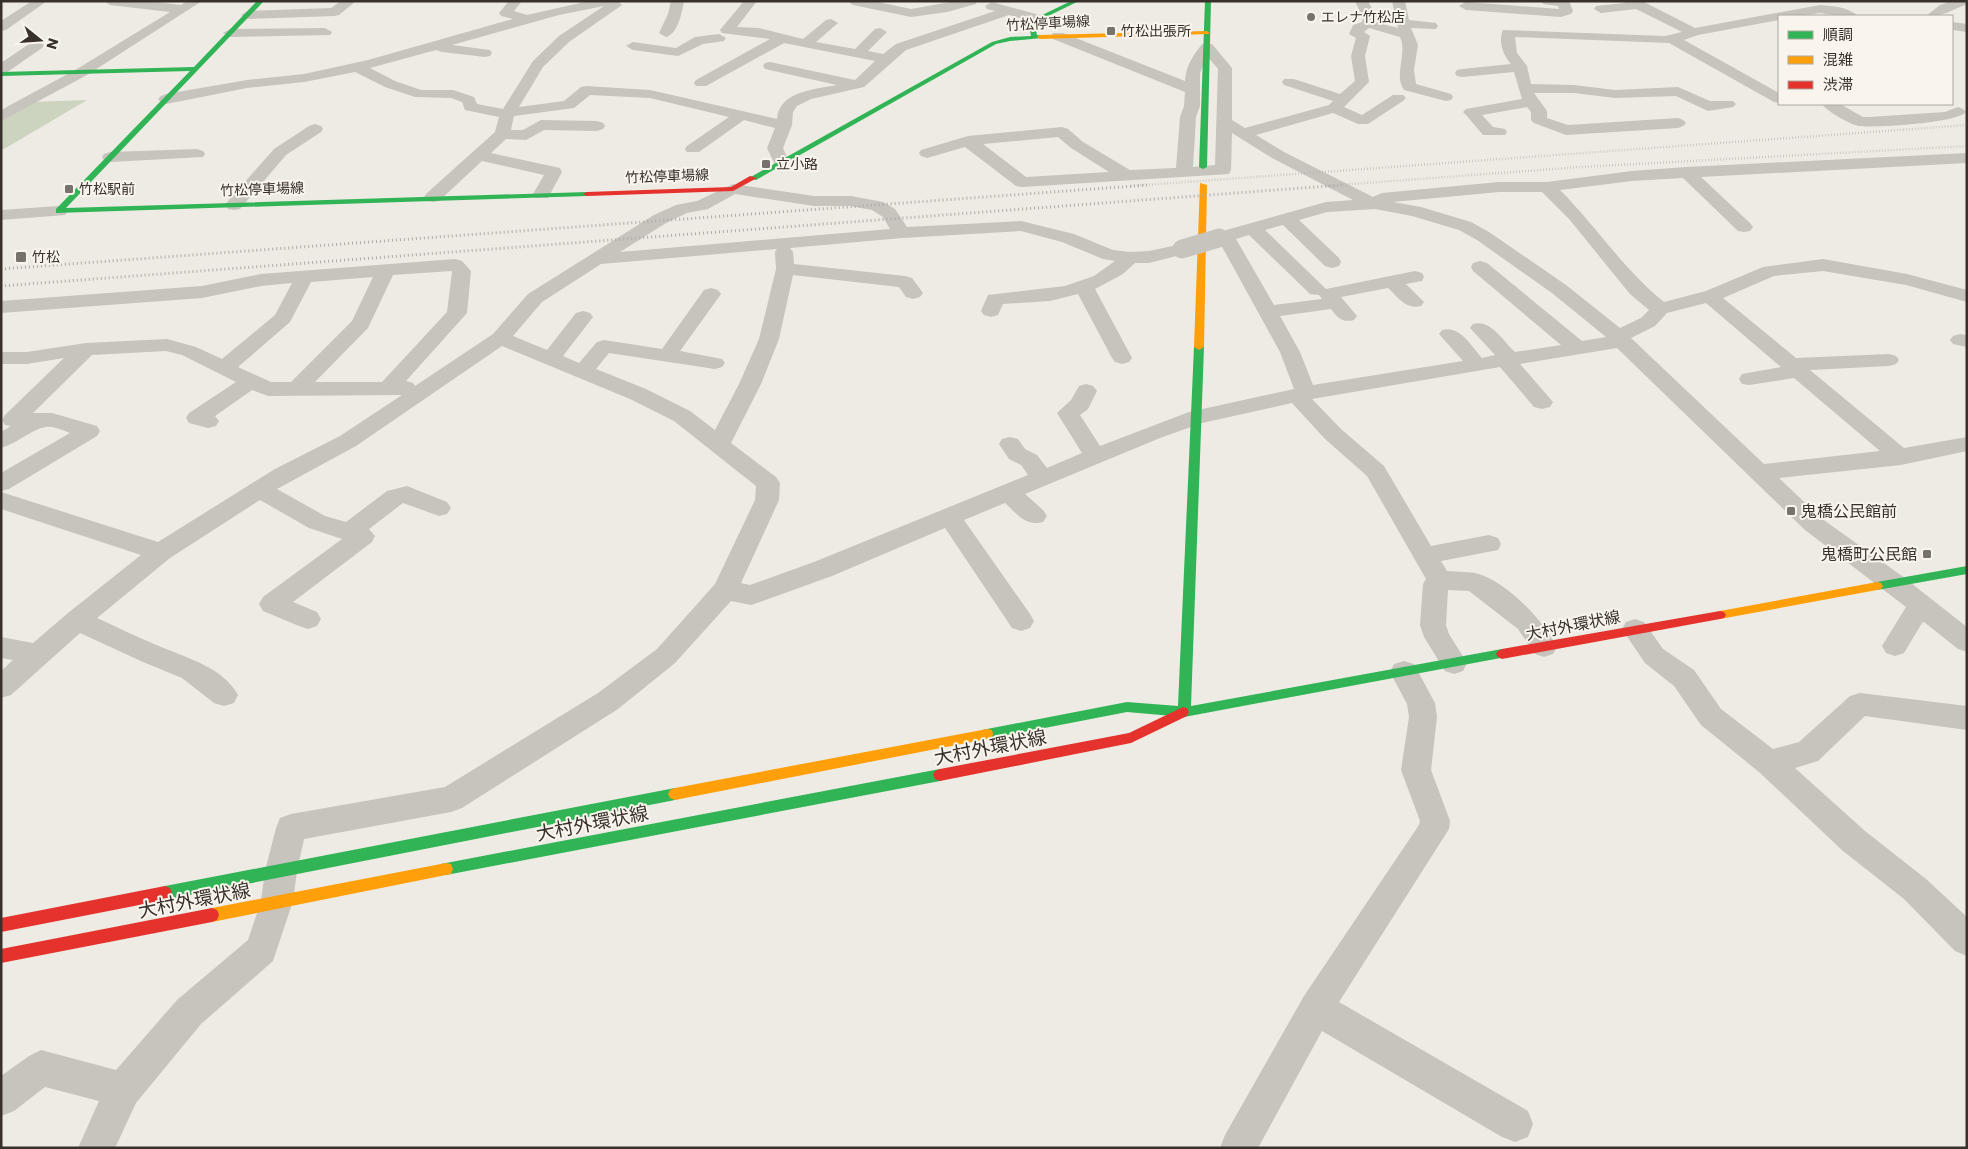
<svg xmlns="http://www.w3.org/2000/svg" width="1968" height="1149" font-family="Poppins,'Noto Sans JP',sans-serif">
<rect width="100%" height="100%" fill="#edebe4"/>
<!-- green -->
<path fill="#ccd3bf" d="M87 100 4 149 1 150V118L32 102Z"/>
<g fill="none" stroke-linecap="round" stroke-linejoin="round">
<!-- street -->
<g fill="#c7c3bd" fill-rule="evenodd">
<path d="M32 1H47L6 30 1 31V21Z"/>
<path d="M104 1H148L181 5 187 1H202L87 75 1 121V110L77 69 170 12 110 5Z"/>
<path d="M341 1H356L339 15 334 16 248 19 241 15 248 11 331 8Z"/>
<path d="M509 1H522L514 11 527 15 589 1H618L622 5 569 42 543 67 519 107 564 101 581 87 586 86 650 90 777 119C779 91 816 89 837 85L765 69 763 66 765 63 770 62 855 80 875 61 784 43 706 86H696L694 83 696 80 770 39 722 33 720 30 744 1H757L737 27 759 28 803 39 826 20 831 19 838 23 816 42 855 49 875 29 880 28 887 32 868 51 883 54 896 44 995 11 987 9 985 6 992 2 1043 16 1045 19 1038 23 1009 15 906 50 864 87 811 99 797 106 793 112 792 125 783 148 789 162 787 165H775L767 148 775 128 744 120 699 152H687L685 149 687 146 729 117 650 98 590 95 574 108 514 116 511 130H523L541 120 597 121 603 123 605 126 603 129 597 131 544 130 526 140 506 139 491 153 560 168 562 172 548 198H536L533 194 544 175 482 161 439 201 433 202 427 201 424 197 427 193 495 132 499 117 465 110 462 102 451 98 415 97 385 87 355 72 304 82 247 88 166 104 161 102 158 99 161 96 166 94 247 80 304 74 368 60 513 19 501 16 499 13ZM604 6 559 36 533 61 503 109 477 104 474 97 453 90H421L395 81 370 68 436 50 442 52 485 57 490 56 492 53 490 50 452 45 559 15Z"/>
<path d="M671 1H684C682 12 678 34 666 37L659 33 668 14Z"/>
<path d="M847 1H873L911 9 956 1H977L976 4 947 12 911 17 853 5Z"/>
<path d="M1355 1H1368L1377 18 1375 22 1398 28 1392 1H1405L1409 20 1436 23 1438 26 1436 29 1411 28 1418 45 1414 70 1416 84 1451 94 1453 97 1451 100 1446 101 1404 90C1393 74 1408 54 1400 37L1369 28 1364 32 1370 36 1365 56 1369 82 1344 107 1362 115 1393 95H1403L1406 98 1403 101 1368 124H1358L1333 113 1256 135 1284 152 1373 197 1382 193 1499 182H1547L1632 171 1686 167 1967 153V163L1701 177 1750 223 1753 227 1750 231 1744 232 1738 231 1683 178 1632 181 1560 190C1596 226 1624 270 1664 302L1706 291 1763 267 1823 259 1907 274 1967 290V302L1906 285 1823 271 1774 276 1723 298 1796 358 1889 354 1896 356 1899 360 1896 364 1889 366 1810 370 1904 448 1967 437V451L1901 465 1779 478 1821 518 1902 576 1967 627V652L1958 649 1924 622 1922 623 1904 653 1895 656 1886 653 1882 646 1906 607 1805 530 1617 348 1520 364 1553 402 1550 407 1542 409 1534 407 1500 367 1312 399 1341 429 1384 466 1431 546 1489 535 1498 538 1501 544 1498 550 1441 561 1447 571C1458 572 1471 571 1482 575 1510 586 1543 620 1557 647L1553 654 1544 657 1535 654 1518 629 1469 591 1448 590 1446 625 1449 634 1467 663 1463 671 1454 674 1445 671 1424 637 1420 625 1423 584 1426 579 1367 476 1325 439 1292 403 1202 423 1160 438 1025 494 1043 510 1047 516 1043 522C1026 527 1017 514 1005 503L964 520 1030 614 1034 621 1030 628 1021 631 1012 628 945 528 832 576 760 602 751 605 731 601 675 663 618 709 462 808 451 812 304 839 297 871 293 901 273 961 201 1024 136 1103 115 1148H78L99 1101 45 1087 14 1111 1 1116V1076L29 1056 41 1050 116 1070 177 1000 248 940 261 901 265 871 276 828 280 818 291 814 445 787 598 693 657 649 715 584 755 500 756 486 674 421 630 399 502 346 356 446 277 489 325 516 346 522 387 491 407 486 447 502 451 508 447 514 439 516 403 503 369 529 375 536 372 542 293 602 317 612 321 619 317 626 308 629 299 626 263 611 259 604 263 597 342 539 309 528 260 500 170 558 97 618C119 628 139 638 161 647 187 658 224 668 238 695L234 703 224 706 214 703 182 678 143 662 80 633 11 695 1 698V671L13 660 1 658V637L33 643 68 613 141 555 1 509V492L158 542 275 469 340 436 402 395 268 396 252 390 215 416 219 421 216 426 208 428 189 423 186 418 189 413 236 382 182 355 166 351 92 355 33 413H52L97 426 100 431 97 436 9 489 1 491V473L70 433C62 430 53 426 46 427 32 429 16 444 1 448V432L11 426 5 425 2 420 5 415 64 358 27 364H1V352H27L86 343 167 339 196 347 222 359 275 315 292 283 261 286 202 298 1 313V301L202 286 261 274 455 259 462 261 471 271 467 313 406 381 413 383 415 386 493 334 528 294 654 215 676 205 697 201 733 184 814 196H851L883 202 895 209 907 227 1021 221 1074 234 1113 250 1130 252 1149 251 1182 244 1188 245 1191 249 1188 253 1149 263H1135L1123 274 1095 289 1132 358 1129 362 1122 364 1115 362 1112 358 1078 294 1050 301 1003 304 998 315 991 317 984 315 981 311 988 295 1065 286 1094 276 1115 261 1103 259 1062 242 1021 231 902 238 790 248 793 252 794 264 905 276 912 278 923 293 920 297 913 299 906 297 899 287 793 275 779 339 761 384 731 443 776 477 780 483 779 500 741 583 750 585 814 562 1028 475 1021 465 1009 459 999 444 1002 439 1010 437 1018 439 1025 449 1037 455 1047 468 1082 453 1057 413 1071 400 1079 386 1086 384 1093 386 1097 391 1088 409 1080 415 1100 446 1189 412 1294 389 1280 352 1220 243 1213 242 1210 238 1213 234 1219 232 1326 202 1353 200 1272 158 1232 133 1231 170 1229 174 1022 187 1016 186 965 147 927 158 921 156 919 153 921 150 968 136 1062 127 1068 129 1083 142 1130 170 1176 168 1180 117 1184 106 1185 92 1053 39 1051 36 1053 33H1063L1185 81C1186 65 1193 56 1202 44H1212L1232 68V120L1245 128 1329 105 1333 101 1284 85 1282 82 1284 79H1294L1340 94 1355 81 1351 56 1356 38 1349 34 1353 25 1362 22 1363 18ZM1207 56 1218 69 1215 165 1193 167 1196 117 1200 106V73ZM1058 137 1071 148 1109 172 1026 177 983 144ZM1499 192H1542L1569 219 1630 294 1649 310 1641 318 1620 328 1566 285 1489 232 1471 222 1421 207 1393 202ZM735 194 814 206H851L872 210 883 217 890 229 620 252 666 223 687 213 708 209ZM1375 209 1412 216 1459 230 1477 240 1552 293 1606 337 1582 341 1487 263 1480 261 1473 263 1471 267 1473 271 1561 345 1515 352C1503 341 1491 319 1473 324L1470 328 1495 355 1482 358C1471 346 1460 325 1442 330L1439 334 1463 361 1313 385 1300 352 1280 316 1331 309C1338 318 1342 323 1354 320L1357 316 1341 297 1388 288C1398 297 1406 310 1421 306L1424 302 1406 284 1422 281 1424 277 1422 273 1415 271 1326 289 1265 230 1283 225 1325 266 1332 268 1339 266 1341 262 1339 258 1299 220 1327 212ZM1249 235 1310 294 1319 295 1322 299 1274 305 1236 239ZM777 249 775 252 776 269 759 339 739 384 715 430 690 411 646 389 596 369 609 353 715 369 722 367 725 363 722 359 680 351 721 294 718 290 711 288 704 290 662 349 604 340 597 342 579 363 563 356 593 317 590 313 583 311 576 313 547 350 513 336 542 302 601 264ZM451 271 452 272 447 312 382 382H315L368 328 393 275ZM373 277 352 321 291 382H271L238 367 290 322 311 282ZM1706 303 1781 367 1742 374 1739 379 1742 384 1749 385 1794 378 1880 451 1764 464 1631 338 1655 326 1667 313Z"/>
<path d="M1542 1H1569L1573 11 1571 14 1561 17 1466 10 1459 6 1466 2 1559 9 1558 6 1543 4Z"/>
<path d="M1624 1 1644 2 1695 28 1820 5C1832 6 1849 7 1858 16H1839L1820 13 1802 16H1779V20L1698 35 1684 40 1779 93V103L1774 102 1669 43 1515 37 1517 53 1527 66 1531 84 1574 85 1615 90 1678 87 1710 101H1733L1736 104 1733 107 1708 111 1676 96 1615 98 1574 93H1534L1547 111V118L1568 125 1678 118 1683 120 1686 123 1683 126 1678 128 1566 135 1534 123 1531 120V112L1527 107 1482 115 1493 127 1505 129 1507 132 1505 135H1483L1466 115 1463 112 1466 109 1522 99 1514 72 1462 77 1457 76 1455 73 1457 70 1462 69 1511 64C1503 55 1498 41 1503 30L1665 36 1682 32 1636 9 1601 13 1594 9 1596 6 1625 3Z"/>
<path d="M1951 1H1967V4C1952 10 1942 17 1926 16L1940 5Z"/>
<path d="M1952 22 1967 24V32L1952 30Z"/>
<path d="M325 28 332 32 330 35 230 37 223 33 230 29Z"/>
<path d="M719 34 726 38 724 41 703 44 678 56 633 50 626 46 633 42 676 48 695 37Z"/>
<path d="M37 41 44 45 42 48 6 73 1 74V63L32 42Z"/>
<path d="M1822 104H1840L1863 117H1870L1945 112 1958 107 1963 109 1966 112C1958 123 1874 128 1859 126 1849 124 1828 112 1822 104Z"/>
<path d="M315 124 321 126 323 129 321 132 286 155 240 209 234 210 228 209 225 205 228 201 274 149 309 126Z"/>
<path d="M197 149 203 151 205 154 203 157 110 162 104 160 102 157 104 154 110 152Z"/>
<path d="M59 206 65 207 68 211 65 215 1 220V210Z"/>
<path d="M1960 334 1967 335V347L1953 344 1950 340 1953 336Z"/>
<path d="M1635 619 1644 622 1663 649 1694 670 1721 709 1773 749 1799 742 1850 696 1860 693 1967 706V730L1865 716 1818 761 1795 768 1865 831 1926 879 1967 917V956L1955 951 1904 899 1843 851 1759 772 1701 725 1674 686 1645 663 1622 629 1626 622Z"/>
<path d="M1404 661 1414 664 1435 703 1437 717 1431 770 1450 821 1449 829 1339 1002 1528 1111 1533 1124 1528 1137 1515 1142 1502 1137 1322 1031 1258 1148H1220L1225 1135 1304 996 1419 825 1420 821 1401 770 1409 717 1407 704 1390 672 1394 664Z"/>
</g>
<!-- fast -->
<g fill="#30b455" fill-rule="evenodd">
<path d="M257 1H264L66 208 587 192 591 194 587 196 56 213V209L190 71 1 76V72L194 67Z"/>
<path d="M1071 1H1079L1040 20 1035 25 1037 35 1042 36V38L1010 41 996 44 756 180 749 178 992 42 1010 37 1031 36 1029 25 1036 18Z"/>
<path d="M1205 1H1211L1207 167 1203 169 1199 167Z"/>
<path d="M1199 344 1204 347 1191 706 1502 649 1506 651 1508 654 1506 657 1184 717 1127 712 987 739 982 738 981 734 982 730 987 729 1127 702 1178 706 1194 347Z"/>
<path d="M1967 566V574L1877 590 1873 589 1871 586 1873 583 1877 582Z"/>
<path d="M940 769 945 771 947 775 945 779 940 781 446 875 441 874 439 869 441 864 446 863Z"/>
<path d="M675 788 680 790 682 794 680 798 675 800 165 900 160 898 158 893 160 888 165 886Z"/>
</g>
<!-- slow -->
<g fill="#ff9f0a" fill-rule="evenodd">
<path d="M1207 31 1209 32V34L1040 39 1037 37 1040 35Z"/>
<path d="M1200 183 1207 185 1204 347 1199 350 1194 347Z"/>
<path d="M1877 582 1881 583 1883 586 1881 589 1877 590 1720 619 1716 618 1714 615 1716 612 1720 611Z"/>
<path d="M987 729 992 730 993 734 992 738 987 739 675 800 670 798 668 794 670 790 675 788Z"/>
<path d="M446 863 451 864 453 869 451 874 446 875 212 922 207 920 205 915 207 910 212 908Z"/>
</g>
<!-- jam -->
<g fill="#e5322d" fill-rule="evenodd">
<path d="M750 176 757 178 733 191 587 196 583 194 587 192 731 187Z"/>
<path d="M1720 611 1724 612 1726 615 1724 618 1720 619 1502 659 1498 657 1496 654 1498 651 1502 649Z"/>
<path d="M1183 707 1187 708 1189 712 1187 716 1131 743 940 781 935 779 933 775 935 771 940 769 1129 733Z"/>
<path d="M165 886 170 888 172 893 170 898 165 900 1 932V918Z"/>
<path d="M212 908 217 910 219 915 217 920 212 922 1 963V949Z"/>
</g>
<!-- rail-far1 -->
<g stroke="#afaca7" stroke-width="2.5" stroke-dasharray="0.5 2.5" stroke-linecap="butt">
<path d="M1131 186 1967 125"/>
<path d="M1325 186 1581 167 1967 146"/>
</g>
<!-- rail -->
<g stroke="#afaca7" stroke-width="3" stroke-dasharray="1 3" stroke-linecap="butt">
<path d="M1 269 1148 185"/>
<path d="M1 286 1342 185"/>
</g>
<!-- street-bridge -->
<path stroke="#c7c3bd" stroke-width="19" d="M1182 249 1219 238"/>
</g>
<!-- markers -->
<g fill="#77726c" stroke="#f9f5ed" stroke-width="2">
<circle cx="1311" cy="17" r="5"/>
<rect x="1106" y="26" width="10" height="10" rx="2.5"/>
<rect x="761" y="159" width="10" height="10" rx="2.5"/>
<rect x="64" y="184" width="10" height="10" rx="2.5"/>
<rect x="15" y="251" width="12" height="12" rx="2.5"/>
<rect x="1786" y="506" width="10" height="10" rx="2.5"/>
<rect x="1922" y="549" width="10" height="10" rx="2.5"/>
</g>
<g text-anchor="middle" stroke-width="4" stroke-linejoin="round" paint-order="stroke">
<!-- far-poi labels -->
<g font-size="14" fill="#38312b" stroke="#f9f5ed" text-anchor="start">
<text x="1321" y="22">エレナ竹松店</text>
<text x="1121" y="36">竹松出張所</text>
<text x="776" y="169">立小路</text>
<text x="79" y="194">竹松駅前</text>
<text x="32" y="262">竹松</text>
</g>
<!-- far-street labels -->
<g font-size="14" fill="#38312b" stroke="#f9f5ed">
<text transform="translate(1048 23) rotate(-3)" y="5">竹松停車場線</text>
<text transform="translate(667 176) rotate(-2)" y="5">竹松停車場線</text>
<text transform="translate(262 189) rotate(-2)" y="5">竹松停車場線</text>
</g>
<!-- poi labels -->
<g font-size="16" fill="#38312b" stroke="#f9f5ed" text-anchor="start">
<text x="1801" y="517">鬼橋公民館前</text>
<text x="1917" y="560" text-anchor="end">鬼橋町公民館</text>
</g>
<!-- street labels -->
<g font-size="16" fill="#38312b" stroke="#f9f5ed">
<text transform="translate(1573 625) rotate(-11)" y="6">大村外環状線</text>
</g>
<!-- near-street labels -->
<g font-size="19" fill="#38312b" stroke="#f9f5ed">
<text transform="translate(990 747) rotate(-11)" y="7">大村外環状線</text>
<text transform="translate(592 823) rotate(-11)" y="7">大村外環状線</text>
<text transform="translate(194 900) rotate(-11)" y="7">大村外環状線</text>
</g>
</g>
<!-- border -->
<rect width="1968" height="1149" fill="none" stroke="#38312b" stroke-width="5"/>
<!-- legend -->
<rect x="1778" y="15" width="175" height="90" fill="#f9f5ed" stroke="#aca79f"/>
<rect x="1788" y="31" width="25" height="8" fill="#30b455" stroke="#aca79f"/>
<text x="1823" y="40" font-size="15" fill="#38312b">順調</text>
<rect x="1788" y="56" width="25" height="8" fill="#ff9f0a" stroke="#aca79f"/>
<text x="1823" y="65" font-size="15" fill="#38312b">混雑</text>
<rect x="1788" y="81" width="25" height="8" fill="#e5322d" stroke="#aca79f"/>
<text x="1823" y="90" font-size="15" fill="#38312b">渋滞</text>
<!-- north arrow -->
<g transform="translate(40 40) rotate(107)" stroke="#f9f5ed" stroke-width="4" paint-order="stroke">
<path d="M0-4L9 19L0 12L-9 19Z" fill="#38312b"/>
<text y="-8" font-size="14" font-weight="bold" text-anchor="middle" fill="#38312b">N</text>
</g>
</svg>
